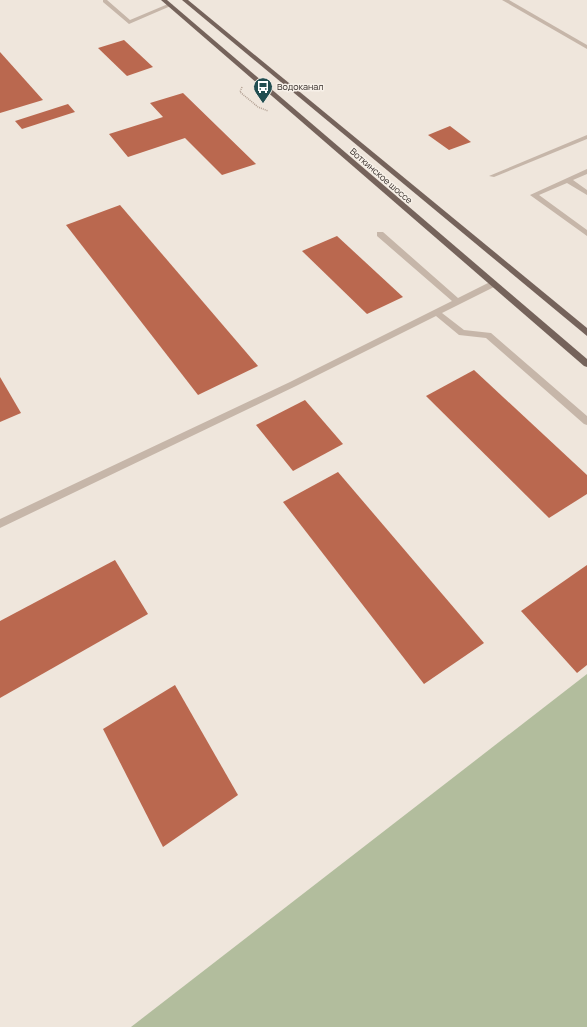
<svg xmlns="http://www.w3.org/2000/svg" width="587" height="1027" font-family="Manrope,sans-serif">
<rect width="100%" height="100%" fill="#efe6dc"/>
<!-- green -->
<path fill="#b2bd9d" d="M587 674V1027H131Z"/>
<!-- building -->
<g fill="#ba684f">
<path d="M124 40 153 67 127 76 98 48Z"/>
<path d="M0 52 43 100 0 113Z"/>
<path d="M183 93 256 164 222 175 185 138 128 157 109 134 163 117 150 103Z"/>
<path d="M68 104 75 112 22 129 15 121Z"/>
<path d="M450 126 471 142 449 150 428 135Z"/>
<path d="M120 205 258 366 198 395 66 225Z"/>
<path d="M337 236 403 297 367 314 302 251Z"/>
<path d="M474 370 587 475V494L549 518 426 396Z"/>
<path d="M0 377 21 413 0 422Z"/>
<path d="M305 400 343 444 293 471 256 425Z"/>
<path d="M338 472 484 643 424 684 283 502Z"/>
<path d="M115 560 148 614 0 698V621Z"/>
<path d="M587 565V665L577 673 521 611Z"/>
<path d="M175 685 238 795 163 847 103 729Z"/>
</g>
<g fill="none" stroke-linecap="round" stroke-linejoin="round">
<!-- path -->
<path stroke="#b2a093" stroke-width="1.5" stroke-dasharray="1 1" stroke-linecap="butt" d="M242 87 240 92 258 107 268 111"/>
<!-- service -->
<g fill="#c6b6a9" fill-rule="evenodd">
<path d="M103 0H107L130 20 168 4 173 5 129 24 103 2Z"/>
<path d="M502 0H509L587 45V49Z"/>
<path d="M587 135V139L494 177 489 176Z"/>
<path d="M587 169V174L573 180 587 190V195L567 183 539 195 587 230V236L530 195Z"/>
<path d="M377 232H383L458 298 490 282H496V286L442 313 464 330 491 333 587 416V425L584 424 486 338 459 335 436 316 296 386 0 528V519L290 382 452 301 377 236Z"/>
</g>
<!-- primary -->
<g fill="#75635b" fill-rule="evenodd">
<path d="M161 0H167L587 359V367L584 366Z"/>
<path d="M182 0H188L587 328V336Z"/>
</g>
</g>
<!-- icons -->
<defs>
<g id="bus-pin" transform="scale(1)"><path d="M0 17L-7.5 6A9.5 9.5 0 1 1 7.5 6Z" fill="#224e51" stroke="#f7f0e8"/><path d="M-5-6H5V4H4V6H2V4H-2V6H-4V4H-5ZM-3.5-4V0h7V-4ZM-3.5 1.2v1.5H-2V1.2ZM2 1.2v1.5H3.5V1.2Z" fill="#fff"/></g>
</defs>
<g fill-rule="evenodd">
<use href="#bus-pin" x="263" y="87"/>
</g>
<g text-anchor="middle" stroke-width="3" stroke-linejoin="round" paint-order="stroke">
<!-- far-poi labels -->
<g font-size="9" fill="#342c28" stroke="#f7f0e8" text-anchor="start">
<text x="277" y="90">Водоканал</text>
</g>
<!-- far-street labels -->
<g font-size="9" fill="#342c28" stroke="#f7f0e8">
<text transform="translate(381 176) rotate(41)" y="3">Воткинское шоссе</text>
</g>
</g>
</svg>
